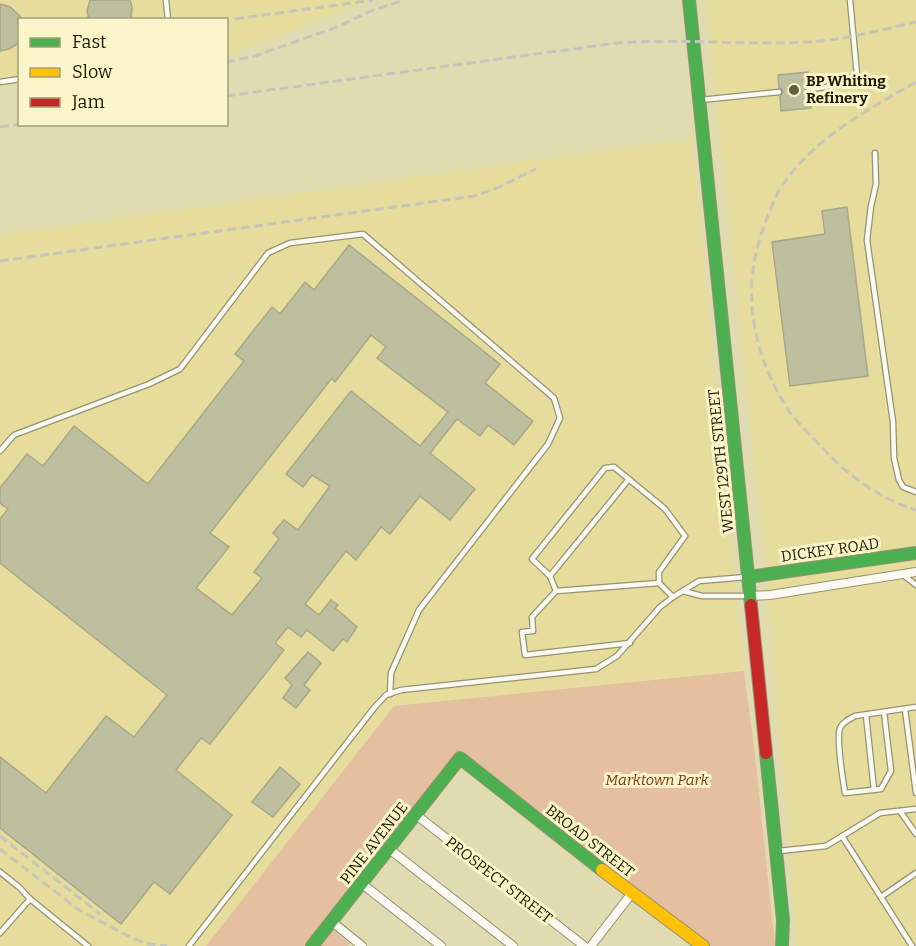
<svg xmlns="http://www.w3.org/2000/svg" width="916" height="946" font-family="Bitter,serif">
<rect width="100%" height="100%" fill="#e1dbb2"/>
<!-- built -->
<g fill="#e6dc9b">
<path d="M0 0H372L227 56 226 20H20L19 84 0 86Z"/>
<path d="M705 0H916V946H797L765 561Z"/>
<path d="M692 138 744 671 394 706 206 946H0V235Z"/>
</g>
<!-- green -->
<g fill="#e4bfa0">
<path d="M744 671 755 755 775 946H708L461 751 307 946H206L394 706Z"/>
<path d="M331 929 350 943 348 946H318Z"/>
</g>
<!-- building -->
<g fill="#bebf9f" stroke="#a8a889" stroke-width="1.5" fill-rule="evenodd">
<path d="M90 0H130L132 7 131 20H89L87 11Z"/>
<path d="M0 4 10 7 20 16V40L16 45 9 49 0 51Z"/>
<path d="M808 72 809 84 806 86 805 89 806 92 810 93 811 108 781 111 780 96 783 92 782 89 779 88 778 75Z"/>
<path d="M847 207 868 376 790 386 772 242 825 234 822 211Z"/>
<path d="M349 245 500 364 485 383 533 421 514 445 488 425 480 436 457 419 430 453 475 489 450 520 420 496 390 534 381 527 356 560 346 551 305 604 319 615 331 600 338 605 335 608 357 627 347 642 343 639 333 651 307 630 301 637 288 627 275 643 284 650 210 744 201 738 176 770 232 815 170 894 154 882 121 924 0 828V757L46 793 106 716 134 737 167 695 0 563V519L8 509 0 503V488L27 454 43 466 74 426 148 484 244 361 235 354 272 307 280 314 305 282 314 290ZM371 335 386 347 377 358 448 412 420 446 351 391 286 474 303 487 312 475 330 486 298 530 284 520 273 533 279 539 254 572 262 578 232 615 196 588 229 547 210 533 332 378 335 382Z"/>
<path d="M308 652 321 663 304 685 310 690 296 708 283 698 292 685 285 678Z"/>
<path d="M280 767 300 784 273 817 252 802Z"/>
</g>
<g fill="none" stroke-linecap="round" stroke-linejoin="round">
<!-- lane casing -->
<g stroke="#979272" stroke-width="7">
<g id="lane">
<path d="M166 0 168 20"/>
<path d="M0 82 20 79"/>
<path d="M809 89 826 87 857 75 850 0"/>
<path d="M701 100 779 92"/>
<path d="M875 153 876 184 871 206 867 240 893 422 894 458 899 480 903 487 916 492"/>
<path d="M0 451 14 435 149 384 180 369 268 253 290 243 363 234 554 398 560 418 548 444 419 610 391 673 390 694"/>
<path d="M902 574 916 585"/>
<path d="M550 576 629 479"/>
<path d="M659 583V572L685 536 665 509 614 467 605 468 532 559 550 576 556 591 659 583 673 597"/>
<path d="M556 591 532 617 533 631 522 632 525 655 630 643"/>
<path d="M683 591 702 596H749"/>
<path d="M905 709 916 793"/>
<path d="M884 712 891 771 881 789 845 793C843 780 836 739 840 728 843 722 849 719 855 716L916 707"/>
<path d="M866 715 874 790"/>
<path d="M900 811 916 834"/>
<path d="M842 836 912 946"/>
<path d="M779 851 826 846 880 813 916 809"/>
<path d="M0 872 19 887 30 899"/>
<path d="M881 897 916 873"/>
<path d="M0 933 30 899 88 946"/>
<path d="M189 946 374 708 386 695 401 690 596 669 617 656 660 607 673 597 699 581 746 577"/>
</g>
</g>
<!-- street casing -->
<g stroke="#979272" stroke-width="10">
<g id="street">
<path d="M750 596 770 595 916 572"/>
<path d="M415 814 584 946"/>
<path d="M388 848 513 946"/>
<path d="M361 883 441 946"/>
<path d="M331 921 362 946"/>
<path d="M591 946 632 893"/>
</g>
</g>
<!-- fast casing -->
<g stroke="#979272" stroke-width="14">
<g id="fast">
<path d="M689 0 751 605"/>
<path d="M748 577 916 553"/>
<path d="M766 753 783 920 782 946"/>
<path d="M312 946 460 758 602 870"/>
</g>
</g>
<!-- slow casing -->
<g stroke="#979272" stroke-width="14">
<path id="slow" d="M602 870 703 946"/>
</g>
<!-- jam casing -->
<g stroke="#979272" stroke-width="14">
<path id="jam" d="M751 605 766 753"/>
</g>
<!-- lane -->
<use href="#lane" stroke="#fafaf3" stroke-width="4.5"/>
<!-- street -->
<use href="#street" stroke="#fafaf3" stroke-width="8"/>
<!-- fast -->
<use href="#fast" stroke="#4caf50" stroke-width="12"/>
<!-- slow -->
<use href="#slow" stroke="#ffc107" stroke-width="12"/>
<!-- jam -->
<use href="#jam" stroke="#c62828" stroke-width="12"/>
<!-- rail -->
<g stroke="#c8c6ba" stroke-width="3" stroke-dasharray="9 4.5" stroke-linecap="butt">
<path d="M235 19 373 0"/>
<path d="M226 62 255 56 337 27 371 11 404 0"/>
<path d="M916 82C865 112 815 137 781 187 775 196 772 207 768 216 739 284 750 351 789 411 796 421 805 429 813 438 841 470 875 497 916 510"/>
<path d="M226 96 610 44C676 37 742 46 808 42 845 40 880 30 916 22"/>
<path d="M0 127 20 124"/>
<path d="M0 261 474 196 497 188 536 169"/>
<path d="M0 836 100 914"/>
<path d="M0 849 79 910 134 939 149 944 167 946"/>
</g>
</g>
<!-- markers -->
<circle fill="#645e3e" stroke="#fcf5ca" stroke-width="2" cx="794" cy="90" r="6"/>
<g text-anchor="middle" stroke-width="6" stroke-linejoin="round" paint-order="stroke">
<!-- poi labels -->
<g font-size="15" font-weight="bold" fill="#201b00" stroke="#fcf5ca" text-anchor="start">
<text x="806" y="86">BP Whiting<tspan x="806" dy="17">Refinery</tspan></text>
</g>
<!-- street labels -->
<g font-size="15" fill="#201b00" stroke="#fcf5ca">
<text transform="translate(721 461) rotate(-96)" y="5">WEST 129TH STREET</text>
<text transform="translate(830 550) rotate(-8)" y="5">DICKEY ROAD</text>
<text transform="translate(590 841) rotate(38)" y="5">BROAD STREET</text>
<text transform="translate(374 843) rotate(-52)" y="5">PINE AVENUE</text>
<text transform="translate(499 880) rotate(38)" y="5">PROSPECT STREET</text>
</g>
<!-- park labels -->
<g font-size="15" font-style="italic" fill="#863515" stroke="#fcf5ca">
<text x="657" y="785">Marktown Park</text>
</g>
</g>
<!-- legend -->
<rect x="18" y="18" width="210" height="108" fill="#fcf5ca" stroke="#a49e79" stroke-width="1.5"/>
<rect x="30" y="38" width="30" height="9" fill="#4caf50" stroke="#a49e79" stroke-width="1.5"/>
<text x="72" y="48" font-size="18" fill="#201b00">Fast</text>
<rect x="30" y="68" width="30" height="9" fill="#ffc107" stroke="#a49e79" stroke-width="1.5"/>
<text x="72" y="78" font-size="18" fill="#201b00">Slow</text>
<rect x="30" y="98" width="30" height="9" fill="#c62828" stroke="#a49e79" stroke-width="1.5"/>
<text x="72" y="108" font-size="18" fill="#201b00">Jam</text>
</svg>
